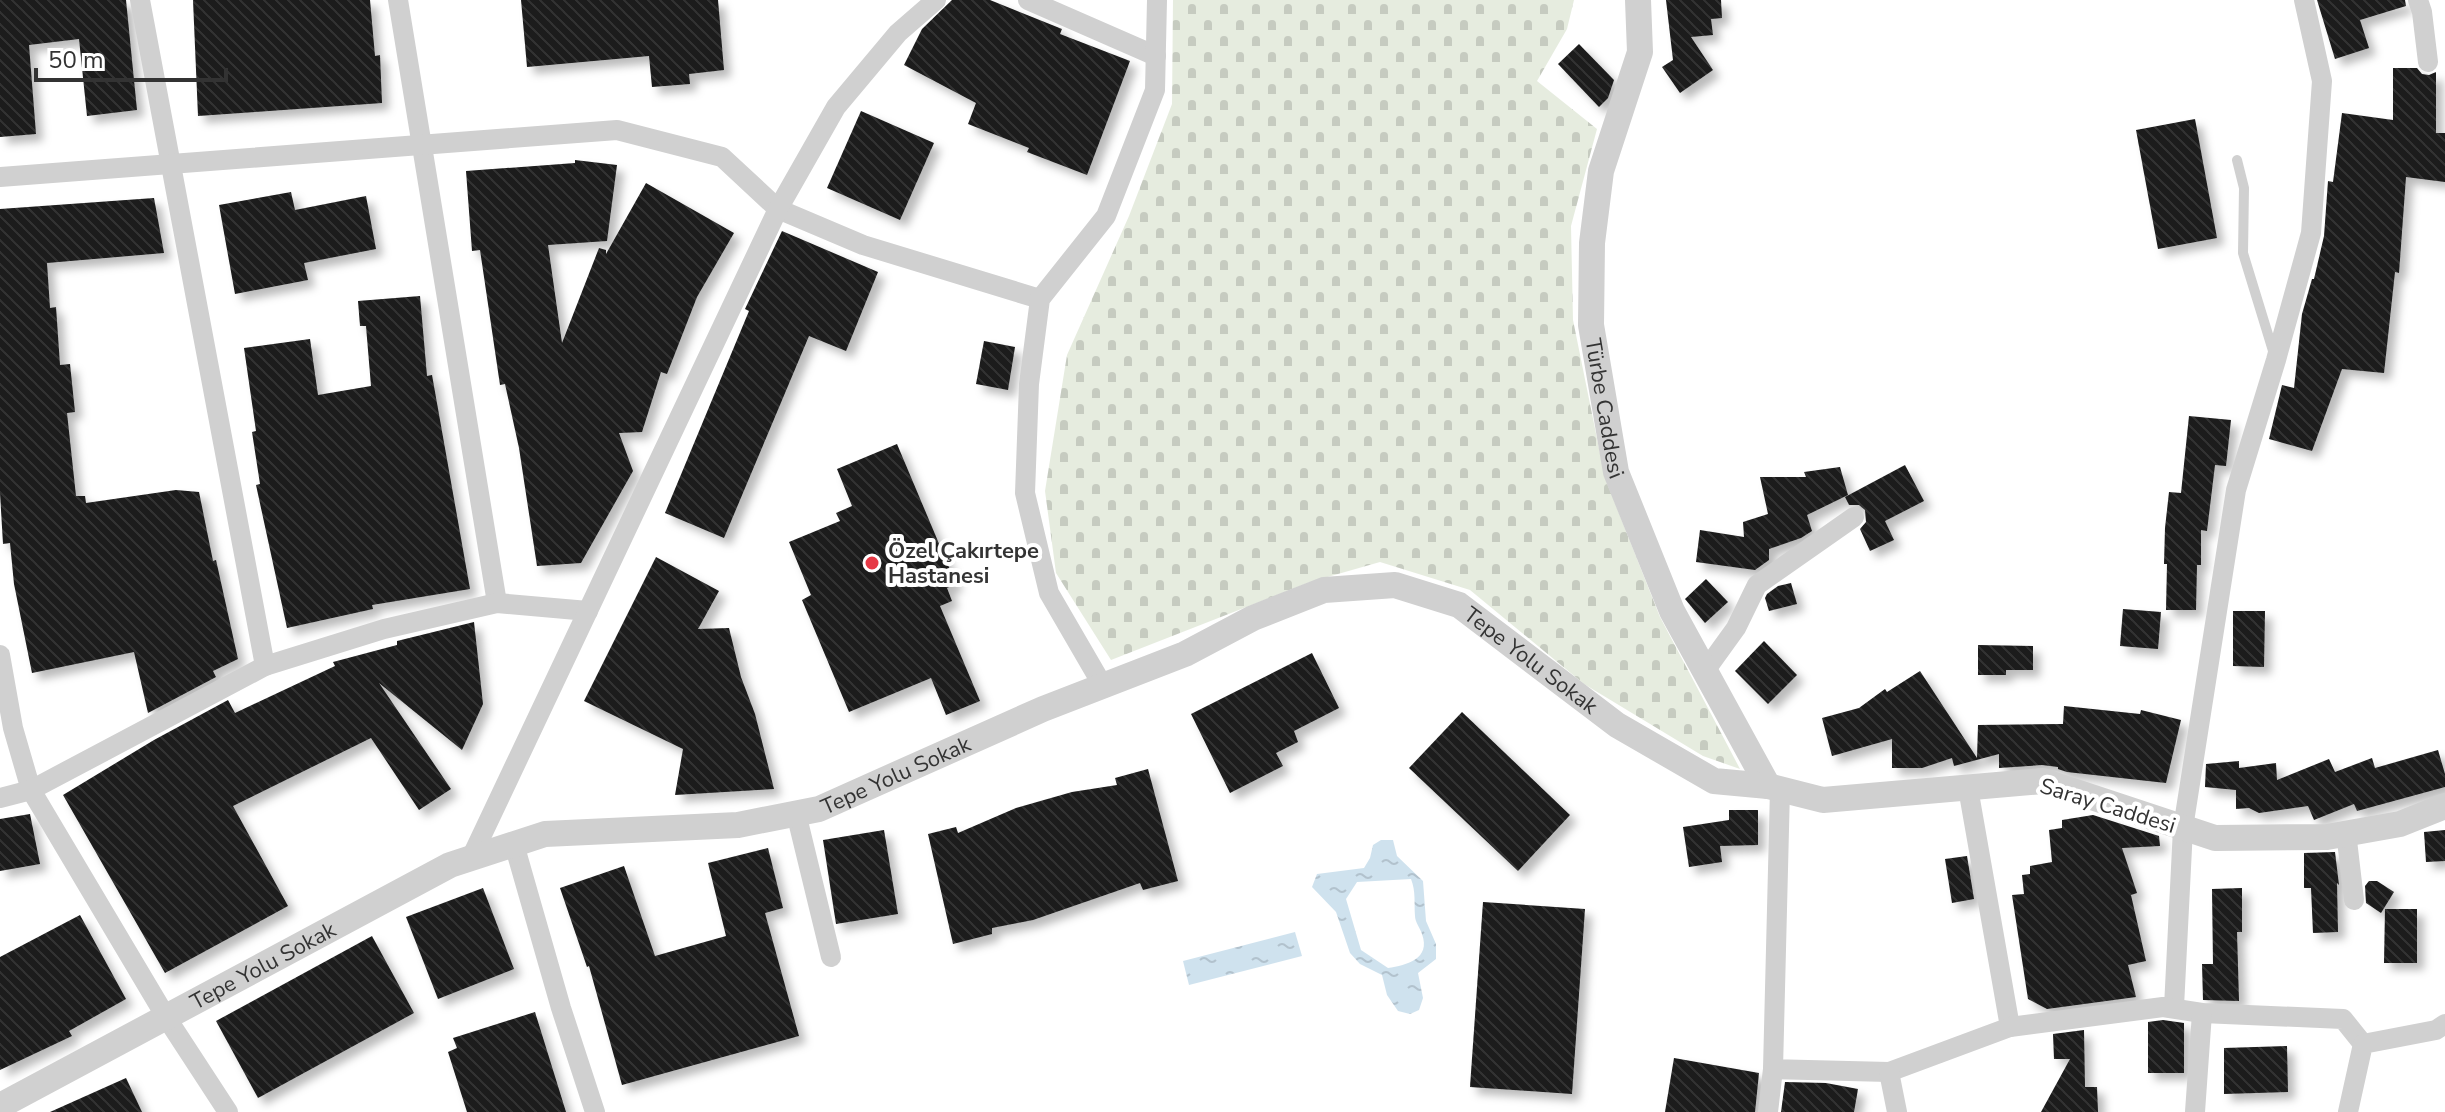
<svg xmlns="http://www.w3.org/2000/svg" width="2445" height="1112" font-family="'Nunito Sans',sans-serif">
<defs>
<pattern id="cemetery-stones" width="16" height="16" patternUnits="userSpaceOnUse" patternTransform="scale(2)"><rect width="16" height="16" fill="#e6ecdf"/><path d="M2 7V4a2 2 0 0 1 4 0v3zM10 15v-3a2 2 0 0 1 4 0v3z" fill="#c6cbc0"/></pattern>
<pattern id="water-ripples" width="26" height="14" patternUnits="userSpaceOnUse" patternTransform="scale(2)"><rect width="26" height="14" fill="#cfe2ee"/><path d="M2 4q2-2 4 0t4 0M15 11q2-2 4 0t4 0" fill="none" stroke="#b2c2cd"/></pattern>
<pattern id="building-back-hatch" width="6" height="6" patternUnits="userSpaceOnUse" patternTransform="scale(2)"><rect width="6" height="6" fill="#1a1a1a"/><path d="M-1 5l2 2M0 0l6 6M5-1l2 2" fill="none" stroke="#333"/></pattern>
<filter id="shadow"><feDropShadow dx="7" dy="7" stdDeviation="4" flood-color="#0004"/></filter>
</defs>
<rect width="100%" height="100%" fill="#fff"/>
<!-- cemetery -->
<path fill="url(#cemetery-stones)" d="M1173 0H1574L1567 29 1537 81 1597 129 1571 226 1573 320 1605 478 1660 617 1740 769 1703 756 1584 684 1470 590 1380 562 1310 582 1111 660 1056 573 1045 491 1067 355 1129 216 1172 104Z"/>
<!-- water -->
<g fill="url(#water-ripples)" fill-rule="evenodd">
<path d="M1381 840H1393L1397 856 1423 881 1426 921 1436 944V959L1418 973 1423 998 1419 1010 1410 1014 1398 1011 1387 995 1382 975 1360 964 1350 953 1336 912 1312 887 1317 874 1364 868 1370 858 1373 845ZM1411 879C1416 892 1414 902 1415 916 1415 922 1420 928 1422 934 1431 959 1407 965 1388 968L1361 950 1346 899 1357 882Z"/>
<path d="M1295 932 1302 956 1189 985 1183 961Z"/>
</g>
<!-- building -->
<g fill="url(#building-back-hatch)" filter="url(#shadow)">
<path d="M0 0H126L137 110 87 116 79 39 29 45 36 134 0 137Z"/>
<path d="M193 0H370L375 56 380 55 382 103 198 116Z"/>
<path d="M521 0H718L724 70 689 74 690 84 652 87 649 56 527 67Z"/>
<path d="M952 0H990L1062 29 1060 34 1130 61 1087 175 1027 152 1029 148 968 124 976 103 904 65 922 29Z"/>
<path d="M1666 0H1721L1722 18 1711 19 1713 35 1691 37 1713 70 1680 93 1662 67 1673 60Z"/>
<path d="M2317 0H2405L2406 6 2360 20 2369 48 2335 59Z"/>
<path d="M1579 44 1614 80 1608 98 1599 107 1558 64Z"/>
<path d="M2393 68H2417L2422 74 2429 75 2436 72V133H2445V182L2406 177 2399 273 2395 272 2384 373 2342 369 2312 451 2269 439 2282 385 2294 388 2302 314 2312 279H2314L2324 236 2328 181 2333 182 2342 113 2393 120Z"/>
<path d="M861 111 934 143 900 220 827 188Z"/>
<path d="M2195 119 2217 238 2158 249 2136 130Z"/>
<path d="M575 160 617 165 607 241 548 245 562 343 599 248 606 250V254L646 183 734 233 697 297 667 374 661 372 642 432 619 433 633 471 581 563 537 566 519 448 505 384 500 385 480 250 472 251 466 171 575 163Z"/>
<path d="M291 192 295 210 366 196 376 249 304 263 308 280 235 294 219 205Z"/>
<path d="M154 198 164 253 47 263 50 308 56 307 60 365 70 364 75 412 67 413 76 496H85L86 503 176 490 199 492 213 561 216 560 238 659 213 671 216 677 148 713 134 652 32 673 14 584 10 543 3 544 0 493V209Z"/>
<path d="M782 231 878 272 846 351 809 336 724 538 665 513 749 311 745 309Z"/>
<path d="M420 296 427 376 432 375 470 589 372 605 373 609 287 628 256 485 260 484 252 432 256 431 244 348 310 339 318 395 371 386 366 326H360L358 301Z"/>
<path d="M984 341 1015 347 1008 390 976 384Z"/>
<path d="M2189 416 2231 420 2226 466 2215 465 2207 531 2201 530V565H2197L2196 610H2166L2167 564H2164L2165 528 2169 492 2181 493Z"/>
<path d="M897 444 956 584 947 588 952 601 940 606 980 701 946 715 931 678 849 712 802 600 811 595 789 542 840 521 836 513 852 506 837 469Z"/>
<path d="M1905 465 1924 501 1885 521 1894 540 1870 551 1860 529 1866 522 1865 510 1859 505H1849L1845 497Z"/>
<path d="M1840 467 1848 495 1807 515 1812 531 1801 538 1769 549V560L1755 570 1696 562 1700 530 1744 537 1743 522 1768 514 1760 477H1806L1804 472Z"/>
<path d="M656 557 719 591 698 629 729 628 741 677 755 714 774 789 675 795 683 749 584 701Z"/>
<path d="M1706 579 1728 602 1705 623 1685 599Z"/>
<path d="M1791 583 1797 604 1769 611 1765 598 1767 594 1778 586Z"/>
<path d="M2123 609 2161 612 2158 649 2120 646Z"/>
<path d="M2233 611H2265L2264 667 2233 666Z"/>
<path d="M474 622 483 704 462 750 379 683 451 789 419 810 371 738 233 806 288 906 165 973 63 795 154 740 228 700 235 713 335 666 333 662 397 645V641Z"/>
<path d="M1764 641 1797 675 1768 704 1735 671Z"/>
<path d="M1978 645 2033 646V670H2006V675H1978Z"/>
<path d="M1312 653 1339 708 1294 731 1298 742 1276 753 1283 766 1230 793 1191 714Z"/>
<path d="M1920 671 1977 758 1978 725 2063 724 2064 706 2140 714 2141 710 2181 720 2166 783 2067 772 2058 769V767L2042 765 1999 768V754L1954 766 1952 758 1922 768H1892V739L1832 756 1822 718 1859 708 1885 689 1887 692Z"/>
<path d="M1462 712 1570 815 1518 871 1409 768Z"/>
<path d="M2438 750 2445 774V787L2357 811 2354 804 2314 820 2308 806 2259 813 2249 808 2236 809V790L2205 787 2206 764 2239 761V768L2276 763 2277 780 2329 759 2335 772 2372 758 2375 768Z"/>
<path d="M1148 769 1178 881 1143 890 1140 883 1033 920 992 928V934L953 944 928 834 956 827 958 833 1016 808 1072 792 1117 785 1115 778Z"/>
<path d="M1729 810H1758V845L1720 846 1722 862 1689 867 1683 827 1729 820Z"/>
<path d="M30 814 40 864 0 871V819Z"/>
<path d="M2093 815 2159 836 2160 846 2122 848 2137 893 2131 895 2146 961 2128 965 2136 997 2047 1009 2028 999 2012 895 2024 894 2022 875 2030 874V866L2052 862 2049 830 2062 828V820Z"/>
<path d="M884 830 898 914 836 924 823 840Z"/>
<path d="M2445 830V861L2426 862 2424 832Z"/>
<path d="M768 848 783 908 765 913 799 1036 622 1085 589 966 587 967 560 888 624 866 655 956 726 936 708 863Z"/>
<path d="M2335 852 2339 885 2337 883 2338 932 2313 933 2311 888H2304V853Z"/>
<path d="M1967 856 1974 899 1952 903 1945 859Z"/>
<path d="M2369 881H2377L2394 892 2381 913 2366 903 2365 886Z"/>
<path d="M483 888 514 969 438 999 406 917Z"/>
<path d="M2242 888V932H2237L2239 1001 2203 1000 2202 964H2213L2212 889Z"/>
<path d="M1483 902 1585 909 1572 1094 1470 1087Z"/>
<path d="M2385 909H2417V963H2384Z"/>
<path d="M80 915 126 999 69 1031 72 1036 0 1070V957Z"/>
<path d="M372 936 414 1013 258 1098 216 1021Z"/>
<path d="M535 1012 566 1112H467L448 1052 457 1048 453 1038Z"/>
<path d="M2163 1020 2184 1023V1073H2148V1022Z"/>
<path d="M2084 1030 2085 1087H2097L2098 1112H2041L2070 1059H2054L2053 1034Z"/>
<path d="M2287 1046 2288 1092 2224 1094V1048Z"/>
<path d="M1674 1058 1759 1073 1755 1112H1665Z"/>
<path d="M126 1078 142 1112H50Z"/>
<path d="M1785 1082 1826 1083 1858 1089 1854 1112H1781Z"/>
</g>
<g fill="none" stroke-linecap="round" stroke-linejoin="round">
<!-- service -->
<path stroke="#d0d0d0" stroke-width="10" d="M2237 160 2244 188 2243 253 2274 354"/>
<!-- minor -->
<g stroke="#d0d0d0" stroke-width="20">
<path d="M140 0 265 666"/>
<path d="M398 0 497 603"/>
<path d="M1028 0 1156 56"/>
<path d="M2418 0 2422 12 2428 62"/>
<path d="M0 177 617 130 722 157 778 209 863 245 1040 299"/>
<path d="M0 655 13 728 31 790 166 1017 228 1112"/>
<path d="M1705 671 1736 628 1757 585 1854 517"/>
<path d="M1103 686 1049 593 1025 493 1029 384 1040 299 1106 216 1155 90 1157 0"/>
<path d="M1780 789 1773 1069 1889 1072 2010 1027 1968 788"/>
<path d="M0 798 31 790 265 666 384 629 497 603 588 611"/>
<path d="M796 813 831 957"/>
<path d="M2346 832 2354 900"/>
<path d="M514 844 561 1008 595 1112"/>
<path d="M471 858 778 209 836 107 898 33 936 0"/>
<path d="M2174 1007 2183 828 2236 490 2276 360 2311 233 2322 81 2304 0"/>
<path d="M2010 1027 2163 1007 2202 1013 2343 1019 2363 1044"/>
<path d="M1889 1072 1897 1112"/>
<path d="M1768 1112 1773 1069"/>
<path d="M2195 1112 2202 1013"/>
<path d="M2348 1112 2363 1044 2436 1030 2445 1024"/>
</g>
<!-- tertiary -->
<g stroke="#d0d0d0" stroke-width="26">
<path id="s1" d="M1638 0 1640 52 1601 171 1592 243 1591 325 1616 472 1672 611 1768 786"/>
<path id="s2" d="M0 1106 450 865 545 834 738 825 819 809 1043 709 1185 654 1253 618 1324 590 1395 585 1459 605 1617 725 1714 781 1768 786 1823 800 2043 781 2215 838 2327 837 2400 824 2445 806"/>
</g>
</g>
<!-- markers -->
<circle fill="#e63946" stroke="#fff" stroke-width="3" cx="872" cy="563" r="8"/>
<g text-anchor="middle" stroke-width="8" stroke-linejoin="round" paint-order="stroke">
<!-- street labels -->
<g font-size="22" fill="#333" stroke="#fff">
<text dy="8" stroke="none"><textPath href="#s1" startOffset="416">Türbe Caddesi</textPath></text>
<text dy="8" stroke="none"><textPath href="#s2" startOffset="1666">Tepe Yolu Sokak</textPath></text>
<text dy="8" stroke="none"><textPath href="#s2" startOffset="970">Tepe Yolu Sokak</textPath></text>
<text transform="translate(2108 805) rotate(17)" y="8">Saray Caddesi</text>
<text dy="8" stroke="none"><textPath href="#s2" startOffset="298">Tepe Yolu Sokak</textPath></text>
</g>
<!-- poi labels -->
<g font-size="22" font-weight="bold" fill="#333" stroke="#fff" text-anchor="start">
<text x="888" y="558">Özel Çakırtepe<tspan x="888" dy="25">Hastanesi</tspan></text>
</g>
</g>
<!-- scale -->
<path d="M36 68v12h190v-12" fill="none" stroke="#333333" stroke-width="4"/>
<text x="48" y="68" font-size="24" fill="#333333" stroke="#ffffff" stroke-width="6" paint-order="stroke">50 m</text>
</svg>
